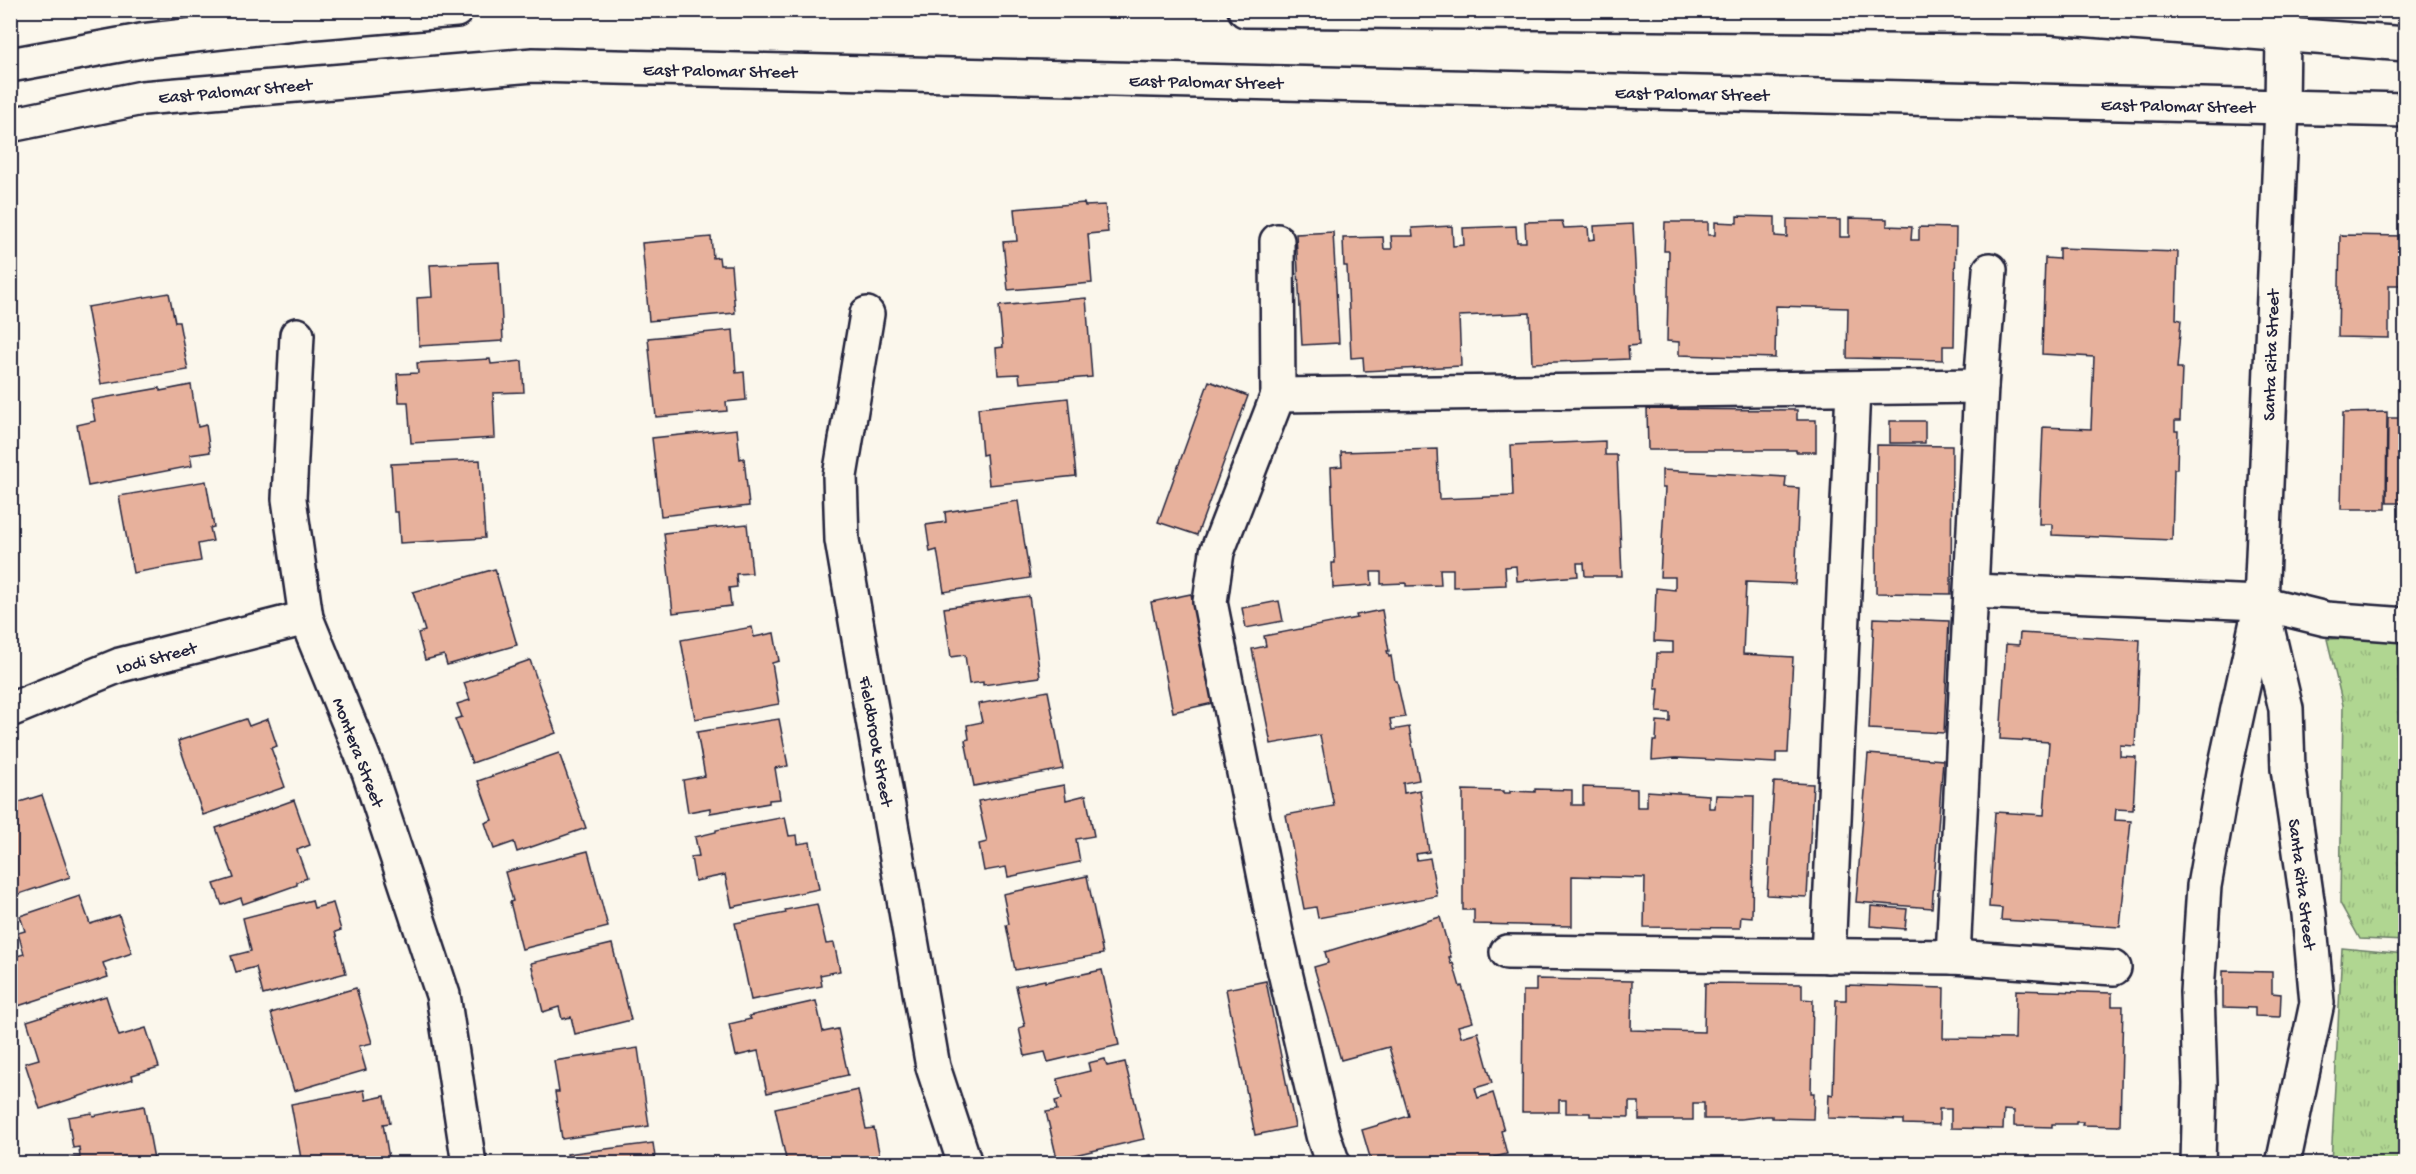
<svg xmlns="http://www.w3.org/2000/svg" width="2416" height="1174" font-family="'Gochi Hand',sans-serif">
<defs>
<pattern id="grass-tufts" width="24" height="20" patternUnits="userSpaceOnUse" patternTransform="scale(1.5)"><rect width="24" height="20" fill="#b0d691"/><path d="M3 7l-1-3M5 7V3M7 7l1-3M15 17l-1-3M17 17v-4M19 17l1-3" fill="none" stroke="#97b77e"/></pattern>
</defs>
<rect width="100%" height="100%" fill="#fbf7ec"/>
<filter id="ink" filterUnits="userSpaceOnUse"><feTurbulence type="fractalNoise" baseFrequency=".0167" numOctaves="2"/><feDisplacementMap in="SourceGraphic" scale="12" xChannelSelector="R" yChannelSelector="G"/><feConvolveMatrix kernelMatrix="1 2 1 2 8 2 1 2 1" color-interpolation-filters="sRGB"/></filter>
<g filter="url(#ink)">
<!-- grass -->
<g fill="url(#grass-tufts)" stroke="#697c66" stroke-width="1.5">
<path d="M2405 637V667H2398L2405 941 2360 939 2340 903 2343 705 2327 639Z"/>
<path d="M2342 948 2405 954 2403 1163H2331Z"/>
</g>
<!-- building -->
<g fill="#e7b19c" stroke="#22223b" stroke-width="1.5">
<path d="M1084 203 1085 206 1105 205 1108 232 1088 234 1092 283 1008 290 1003 242 1017 241 1014 209Z"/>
<path d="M1737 216 1775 217V236L1787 237V219L1840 220V237H1849V218L1887 219V226L1912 227 1911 240H1919V227L1956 228 1954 346H1943V360L1847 358 1848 308 1776 306 1775 358 1679 355V342L1667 341 1669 251H1664L1665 222H1708V235H1715V222L1737 223Z"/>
<path d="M1562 221 1564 228 1588 227 1589 240 1595 239 1594 226 1633 224 1639 345 1628 346 1629 359 1532 363 1530 313 1459 316 1461 366 1364 371 1363 357 1351 358 1347 266H1344L1343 238 1383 237 1384 249H1392L1391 236H1413L1412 228 1452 226 1453 246 1464 245 1463 228 1516 226 1517 242H1526L1525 222Z"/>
<path d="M1333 232 1339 343 1302 345 1296 234Z"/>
<path d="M2340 235 2406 236V285H2389V338L2338 337Z"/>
<path d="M711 237 713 258 719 257 720 265H731L735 313 649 321 642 243Z"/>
<path d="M2059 248 2178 252 2176 319 2181 320 2177 368H2182L2180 421H2175V431H2178L2177 469H2174L2172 540 2052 535V524H2039L2043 427 2091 429 2094 357 2042 354 2045 258 2059 259Z"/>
<path d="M499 262 503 341 419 346 417 298 432 297 430 265Z"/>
<path d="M169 293 175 322H179L188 370 101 384 87 307Z"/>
<path d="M1086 298 1092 377 1020 383 1019 374 998 375 996 348 1003 347 999 306Z"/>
<path d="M733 330 736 373 744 372 746 400 726 402 727 411 656 417 648 338Z"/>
<path d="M490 359 491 364 522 361 524 392 493 393 495 438 411 443 408 402H399L397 374 418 373 417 363Z"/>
<path d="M1209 381 1248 396 1197 535 1158 522Z"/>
<path d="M191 385 198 427 206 425 210 452 190 455 192 466 88 486 77 425 95 421 91 400 160 388V391Z"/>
<path d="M1068 398 1076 476 989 485 986 454 982 455 978 408Z"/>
<path d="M1647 409 1797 410V420H1816V452H1796V450H1648Z"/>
<path d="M2387 412 2386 509H2341L2343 413Z"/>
<path d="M2388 418H2406V503H2387Z"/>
<rect x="1890" y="421" width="35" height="22"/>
<path d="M737 429 740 459 744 458 749 506 661 516 652 438Z"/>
<path d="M1605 441V455H1617L1622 576H1585L1584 563H1577L1578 576 1517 581 1516 566 1505 567 1506 585 1453 587V569H1440L1441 585 1406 586V583L1381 584V572H1371L1372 585 1333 588 1332 563H1335L1331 467 1342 466 1341 452 1437 449 1439 499 1513 496 1511 445Z"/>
<path d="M1877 445 1952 446 1951 594 1876 593Z"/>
<path d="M480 460 485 538 400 543 398 512H394L391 464Z"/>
<path d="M1662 470 1786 477 1785 487 1799 488 1795 584 1746 582 1743 654 1793 657 1788 753H1776V763L1676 758 1652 760 1653 741H1656L1657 721 1670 722V713L1657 712 1659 689H1655L1657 653H1673V642L1654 641 1656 588 1675 590V577H1660L1665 488H1662Z"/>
<path d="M206 481 214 527 210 528 213 541 198 544 201 561 133 573 119 496Z"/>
<path d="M1018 501 1030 578 944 592 937 550 930 552 926 525 946 522 945 512Z"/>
<path d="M747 524 752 573 736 574 737 587 729 588 731 606 673 613 664 533Z"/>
<path d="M495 569 517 645 447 665 444 655 425 660 418 633 425 631 413 592Z"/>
<path d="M1191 594 1213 703 1173 712 1151 602Z"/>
<path d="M1029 596 1040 677 983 685V682L969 684 965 655 951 657 944 608Z"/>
<path d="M1279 601 1283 621 1246 628 1242 608Z"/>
<path d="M1382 610 1389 651H1387L1389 657 1391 656 1395 681H1397L1405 717 1390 719 1392 730 1409 727 1419 780 1403 783 1404 793 1420 790 1429 852 1416 854 1417 860 1430 858 1437 896 1318 918 1316 907 1304 909 1286 815 1334 806 1320 735 1271 744 1252 649 1266 646 1264 636 1357 618 1356 615Z"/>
<path d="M1874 618 1949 621 1944 733 1869 729Z"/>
<path d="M752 627 754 637 774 633 779 661 772 663 779 704 695 719 681 640Z"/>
<path d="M2020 633 2140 640 2135 746 2120 745V756L2136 757 2133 810 2116 809 2115 820 2131 821 2120 927 2001 920 2002 908 1989 907 1995 812 2044 815 2049 742 2000 739 2006 644 2019 645Z"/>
<path d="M530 660 556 733 472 763 455 719 462 717 457 704 470 700 464 683Z"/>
<path d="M2398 667H2406V922L2401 717Z"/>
<path d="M1048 691 1063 769 974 786 965 740 969 739 967 725 982 722 978 704Z"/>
<path d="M246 719 249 726 268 719 277 746 271 748 285 787 203 815 178 741Z"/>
<path d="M779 719 788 766 775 768 780 799 769 800V803L710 813V808L688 812 683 780 705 776 697 732Z"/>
<path d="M559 753 586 828 517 852 514 842 494 849 485 823 492 820 478 781Z"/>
<path d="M1868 754 1943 760 1932 908 1856 902Z"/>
<path d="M1774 782 1813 784 1807 897 1767 895Z"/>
<path d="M1064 785 1066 800 1086 795 1094 836 1076 839 1080 862 1008 877 1006 867 984 871 979 844 987 842 978 801Z"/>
<path d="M1583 787 1637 789V807H1647V791L1709 795V808H1715L1716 795 1754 796 1752 917 1741 916 1740 928 1644 927 1645 878 1572 876V926L1474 924V910H1463V790L1504 791V793H1510V791L1535 792V789L1572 790V805H1583Z"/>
<path d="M42 795 70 877 10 897V805Z"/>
<path d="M294 800 310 845 297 850 307 878 297 882V885L243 904 241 898 222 905 214 884 234 878 216 828Z"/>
<path d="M785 817 789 836 797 835 798 844 810 842 819 889 732 907 725 875 695 881 691 857 699 856 695 837 716 832V830Z"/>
<path d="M588 851 608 927 522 949 510 902 513 901 505 872Z"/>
<path d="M1087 876 1103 954 1015 970 1006 925 1009 924 1003 894Z"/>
<path d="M80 896 90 924 119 915 132 953 103 963 108 977 18 1006 10 983V958L24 954 18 933 25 931 20 916Z"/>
<path d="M312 900 314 908 333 903 341 930 335 932 346 973 263 995 256 967 236 972 231 956 251 951 243 918Z"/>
<path d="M817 904 826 944 834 943 840 971 820 975 822 986 751 1000 735 923 786 913 785 910Z"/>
<path d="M1871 906 1907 909 1905 929 1870 926Z"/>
<path d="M1440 917 1451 957H1449L1451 964 1453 963 1460 987 1462 986 1473 1022 1458 1026 1461 1037 1478 1032 1492 1083 1475 1088 1478 1098 1493 1093 1504 1130 1501 1131 1507 1154 1495 1157 1497 1164H1372L1362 1130 1409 1116 1389 1047 1341 1060 1314 967 1328 963 1325 952Z"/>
<path d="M612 944 631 1020 575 1034 571 1017 562 1019 559 1007 543 1012 531 963Z"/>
<path d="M2406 955V1164H2403V956Z"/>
<path d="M1102 970 1119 1045 1048 1062 1045 1052 1025 1056 1019 1028 1025 1026 1016 986 1045 980V982Z"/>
<path d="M2223 971 2272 972V993L2281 994 2280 1017 2255 1016V1008L2223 1007Z"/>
<path d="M1536 979 1632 981 1631 1030 1704 1032 1705 983 1802 984V999L1813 1000 1811 1093H1814L1813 1119 1772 1118V1116H1766L1741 1119H1704V1103H1693V1120H1639V1102H1629V1117L1590 1116V1113H1566V1100H1559V1112H1522L1523 991H1536Z"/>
<path d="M1266 981 1295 1127 1255 1135 1226 989Z"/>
<path d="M1846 985 1944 988 1943 1038 2015 1039 2016 990 2112 993V1006H2123L2120 1126 2082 1125 2083 1122H2076V1124H2052V1127L2014 1126V1111L2004 1110 2003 1129 1951 1128V1109H1939V1125L1903 1124V1120L1828 1118 1829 1094 1833 1095 1836 1000H1846Z"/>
<path d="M356 988 372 1043 359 1046 366 1070 294 1091 271 1013Z"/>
<path d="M106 996 119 1036 146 1028 159 1067 132 1075 133 1079 40 1109 25 1063 39 1059 27 1021Z"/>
<path d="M816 1001 823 1032 838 1029 848 1075 767 1093 758 1051 736 1056 729 1024 751 1019 749 1016Z"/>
<path d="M638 1048 649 1126 562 1139 555 1092H559L554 1061Z"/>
<path d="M1105 1059 1107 1066 1125 1062 1144 1139 1057 1159 1046 1112 1057 1110 1055 1101 1062 1099 1057 1079 1090 1071 1088 1063Z"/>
<path d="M364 1090 366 1100 385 1096 390 1123 383 1124 390 1164H302L291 1104Z"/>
<path d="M858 1090 866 1129 874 1128 880 1157 860 1161V1164H787L775 1108Z"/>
<path d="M144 1106 155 1164H59V1160L80 1157 79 1147 73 1148 68 1117 92 1113 93 1116Z"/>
<path d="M653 1143 656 1164H569L567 1154Z"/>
<path d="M1151 1155 1153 1164H1115Z"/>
<rect x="2056" y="1159" width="40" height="5"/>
</g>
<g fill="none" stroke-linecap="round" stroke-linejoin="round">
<!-- minor casing -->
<g stroke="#22223b" stroke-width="38">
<g id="minor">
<path d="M1245 10 2052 17 2406 44"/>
<path d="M10 65 141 41 303 23 456 10"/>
<path d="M1277 241 1278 395 1217 552 1210 602 1277 938 1323 1135 1333 1164"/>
<path d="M867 314 840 476 842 540 933 1067 965 1164"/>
<path d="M297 335 289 499 306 618 369 772 443 995 469 1164"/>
<path d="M1278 395 1981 386"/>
<path d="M1972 591 2261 603 2326 619 2406 625"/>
<path d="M2263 611 2286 709 2288 769 2309 914 2317 1003 2283 1164"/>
<path d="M10 710 120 665 306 618"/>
<path d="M1507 952 1953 957 1981 386 1990 270"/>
<path d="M1828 956 1853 389"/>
<path d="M1953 957 2114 968"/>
<path d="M2198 1164 2200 1084 2197 992 2204 886 2224 773 2261 603 2282 107 2283 35 2279 10"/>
</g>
</g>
<!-- major casing -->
<g stroke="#22223b" stroke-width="38">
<path id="major" d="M10 125 142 98 533 65 2406 110"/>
</g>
<!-- minor -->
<use href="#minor" stroke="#fbf7ec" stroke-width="33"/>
<!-- major -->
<use href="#major" stroke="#fbf7ec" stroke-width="33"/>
</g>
</g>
<g text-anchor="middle" stroke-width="5" stroke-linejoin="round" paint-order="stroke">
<!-- street labels -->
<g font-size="18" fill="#22223b" stroke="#fbf7ec">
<text transform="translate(720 70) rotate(1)" y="6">East Palomar Street</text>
<text transform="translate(1206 81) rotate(1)" y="6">East Palomar Street</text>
<text transform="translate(235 90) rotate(-5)" y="6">East Palomar Street</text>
<text transform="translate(1692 93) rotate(1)" y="6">East Palomar Street</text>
<text transform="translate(2178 105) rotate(1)" y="6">East Palomar Street</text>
<text transform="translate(2270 355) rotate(-88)" y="6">Santa Rita Street</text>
<text transform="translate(156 657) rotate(-15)" y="6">Lodi Street</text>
<text transform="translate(877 741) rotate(80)" y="6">Fieldbrook Street</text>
<text transform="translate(359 752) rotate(69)" y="6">Montera Street</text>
<text transform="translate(2303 884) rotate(83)" y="6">Santa Rita Street</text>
</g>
</g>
<!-- margin -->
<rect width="2416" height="1174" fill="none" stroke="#fbf7ec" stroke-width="36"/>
<rect x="18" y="18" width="2380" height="1138" fill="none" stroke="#22223b" stroke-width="2" filter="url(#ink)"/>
</svg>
